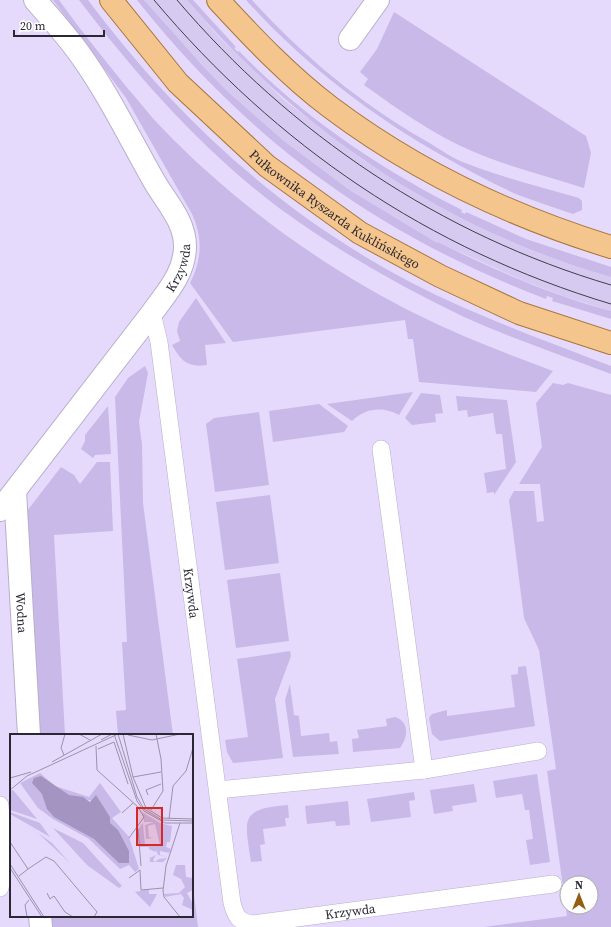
<svg xmlns="http://www.w3.org/2000/svg" width="611" height="927" font-family="'Source Serif 4',serif">
<rect width="100%" height="100%" fill="#e5dafc"/>
<!-- built -->
<path fill="#d7caf1" d="M144 0H187L219 37 284 100 360 158 419 195 501 237 551 257 611 277V311L563 296 524 281 438 242 437 244 351 191 284 141 227 91 185 47Z"/>
<!-- green -->
<g fill="#c8b9e8" fill-rule="evenodd">
<path d="M53 0H59C81 31 105 60 129 90 140 102 150 116 162 128 232 201 325 269 416 314 460 336 507 354 553 371L536 392 419 382 413 339H408L405 320 233 342 190 283C202 260 203 237 192 214L126 98Z"/>
<path d="M79 0H88C175 117 282 215 412 283 476 316 544 340 611 366V374C562 355 510 338 462 316 398 285 336 250 279 208 202 150 137 76 79 0Z"/>
<path d="M137 0H144L201 64 227 91 284 141 351 191 437 243 438 242C494 270 551 295 611 311V319L552 301 553 298 547 296 546 299C378 235 249 141 137 0Z"/>
<path d="M187 0H193L236 47 234 48 238 52 239 51C303 117 380 169 462 210L461 212 465 214 466 212 526 239 611 267V277C444 229 299 131 187 0Z"/>
<path d="M246 0H252C302 55 361 104 426 141 440 149 453 159 468 164 504 178 542 187 579 198L582 201V210L573 214C555 208 538 202 521 196 494 185 468 170 443 156 369 114 303 63 246 0Z"/>
<path d="M394 12 586 136 591 153 584 188C548 176 509 167 474 152 434 135 399 110 364 85L368 79 360 72 377 49Z"/>
<path d="M196 298 226 343 205 345 207 365C188 368 181 361 172 345L180 341 177 331 179 322Z"/>
<path d="M145 366 148 373 139 422 142 444 143 503 173 735H118L116 711 126 710 122 642H127L115 397 128 378Z"/>
<path d="M553 383 563 385 568 383 611 395V927H484L567 916 547 771 556 769 539 650 524 618 509 500 514 491H534L537 522 544 521 540 484H519L542 447 536 403ZM567 883H591V907H567Z"/>
<path d="M413 392 399 415C383 406 365 408 352 421L327 404Z"/>
<path d="M421 393 440 395 443 413 435 414 436 422 412 425 405 418Z"/>
<path d="M456 396 507 400 516 462 494 495V492L487 493 484 473 506 469 502 434H496L493 413 468 417 467 410 458 411Z"/>
<path d="M319 404 348 426 344 432 273 442 269 411Z"/>
<path d="M108 406 111 454 95 455 93 458 81 449 85 441V435Z"/>
<path d="M259 412 269 485 215 492 206 424 214 418Z"/>
<path d="M97 462H110L113 531 54 535 65 735H39L27 511 61 467 74 475 80 484Z"/>
<path d="M270 495 279 563 225 570 216 502Z"/>
<path d="M280 573 289 641 236 648 227 580Z"/>
<path d="M290 651 291 656 275 699 283 758 233 763 227 752 225 740 248 737 237 659Z"/>
<path d="M526 666 535 726 440 741 432 734 429 718 432 714 447 710V716L515 707 511 675 518 674V667Z"/>
<path d="M290 684 294 715 299 716 301 736 329 733 330 742 337 741 339 754 293 757 285 700Z"/>
<path d="M395 717C410 722 408 737 400 748L353 752 352 739 359 738 357 730 387 726 386 719Z"/>
<path d="M537 774 550 862 530 865 526 840 533 839 529 810H525L522 794 496 798 493 781Z"/>
<path d="M474 784 477 802 452 806 453 811 434 814 430 790Z"/>
<path d="M414 792 415 800 409 801 411 817 371 822 367 799Z"/>
<path d="M348 801 350 825 336 826 335 821 307 824 305 806Z"/>
<path d="M288 805 289 818H285L286 826 263 829 265 844 260 845 262 861 251 862C245 820 238 809 288 805Z"/>
<path d="M192 878 198 927H51L49 916H192Z"/>
</g>
<g fill="none" stroke-linecap="round" stroke-linejoin="round">
<!-- service casing -->
<g stroke="#b9aece" stroke-width="18">
<g id="service">
<path id="s1" d="M152 313 159 342 232 903C236 917 238 921 252 924L553 884"/>
<path d="M381 449 424 770"/>
<path d="M218 790 424 770 538 751"/>
<path d="M0 805 5 864 0 888"/>
</g>
</g>
<!-- minor casing -->
<g stroke="#b9aece" stroke-width="24">
<g id="minor">
<path d="M350 39 378 0"/>
<path id="s2" d="M15 491 29 735"/>
<path id="s3" d="M0 510 152 313C167 292 185 273 185 246 185 221 166 202 154 181 130 139 108 93 79 53 66 35 50 17 35 0"/>
<path d="M40 916 41 927"/>
</g>
</g>
<!-- primary casing -->
<g stroke="#a9753b" stroke-width="24">
<g id="primary">
<path id="s4" d="M111 0 178 83 267 166 360 233 440 276 519 313 611 343"/>
<path d="M218 0C253 38 289 76 330 107 415 171 510 216 611 247"/>
</g>
</g>
<!-- service -->
<use href="#service" stroke="#fff" stroke-width="17"/>
<!-- minor -->
<use href="#minor" stroke="#fff" stroke-width="22"/>
<!-- primary -->
<use href="#primary" stroke="#f4c58c" stroke-width="22"/>
<!-- tram -->
<g stroke="#413c4b" stroke-width="1">
<path d="M154 0C277 146 428 249 611 304"/>
<path d="M177 0C291 134 441 235 611 285"/>
</g>
</g>
<g text-anchor="middle" stroke-width="4" stroke-linejoin="round" paint-order="stroke">
<!-- street labels -->
<g font-size="13" fill="#2c2734" stroke="#fff">
<text dy="5" stroke="none"><textPath href="#s4" startOffset="309">Pułkownika Ryszarda Kuklińskiego</textPath></text>
<text dy="5" stroke="none"><textPath href="#s3" startOffset="302">Krzywda</textPath></text>
<text dy="5" stroke="none"><textPath href="#s1" startOffset="283">Krzywda</textPath></text>
<text dy="5" stroke="none"><textPath href="#s2" startOffset="122">Wodna</textPath></text>
<text dy="5" stroke="none"><textPath href="#s1" startOffset="726">Krzywda</textPath></text>
</g>
</g>
<!-- overview -->
<g transform="translate(10 734)">
<rect width="183" height="183" fill="#e5dafc"/>
<path d="M30 39 45 52 79 63 90 49 111 78 102 84 119 103 129 135 125 138 119 131 110 135 79 105 43 85 28 74 10 49ZM29 55 83 67 97 86ZM3 56 18 74 27 85 0 76V57ZM0 78 30 89 40 103 0 80ZM132 78 150 89 162 92 160 108H157L156 113 161 115 159 119 150 117V121L158 123 148 121 146 116 145 118 139 115 140 124 146 121 143 126 145 128 149 125 157 124 153 128H140L139 113H129L128 95 133 89 135 112 150 111 145 90 138 92 139 103 143 104 136 105 135 91 144 88H134ZM17 91 42 109 60 129 27 98ZM43 94 73 109 112 152 109 154 77 131ZM166 131H175L176 143 183 144V156L177 159 183 170V176L172 171 174 164 171 160 155 163 154 160 169 159 175 153 171 145 163 141ZM139 155V160H147L140 173 125 158Z" fill="#c8b9e8" fill-rule="evenodd"/>
<path d="M31 42 59 61 73 63 80 68 86 61 100 83V89L108 96 119 117V129H109L84 105 44 83 37 75 32 60 22 49 24 44Z" fill="#a494c2"/>
<path fill="none" stroke="#9b92ac" stroke-width="1" d="M69 0 80 6M104 0 127 67 134 77 155 89H183M108 0 127 63 134 75 152 86 183 87M113 0 123 43 136 74 152 84 183 85M118 1 142 6 170 0M91 6 102 0M86 12 87 36 128 73 134 83 119 104M88 15 104 8 118 50M54 21 51 14 55 0M42 28 92 0M123 43 151 38M0 44 21 38M0 56 17 42 108 0M138 61 136 56 151 50M141 76 153 57 151 25 146 0M112 79 123 69M159 85 163 52 176 37 183 14M128 95 131 132M0 108 18 135 9 142M0 130 34 183M0 134 32 183M18 135 36 123 44 127 87 178 84 183M119 144 130 136 131 156 153 154M37 159 40 165 44 162 55 178 63 183M17 183 15 171 19 166M170 183 154 163 153 157 156 132 170 89"/>
<path fill="#d62828" fill-opacity="0.15" stroke="#d62828" stroke-width="2" d="M127 74H152V111H127Z"/>
<rect width="183" height="183" fill="none" stroke="#2c2734" stroke-width="2"/>
</g>
<!-- north arrow -->
<g transform="translate(579 895)"><circle r="19" fill="#ffffff" stroke="#aba9ae"/>
<path d="M0-3L7 15L0 10L-7 15Z" fill="#935d13"/>
<text y="-6" font-size="11" font-weight="bold" text-anchor="middle" fill="#2c2734">N</text>
</g>
<!-- scale -->
<path d="M14 30v6h90v-6" fill="none" stroke="#2c2734" stroke-width="2"/>
<text x="20" y="30" font-size="12" fill="#2c2734" stroke="#ffffff" stroke-width="3" paint-order="stroke">20 m</text>
</svg>
